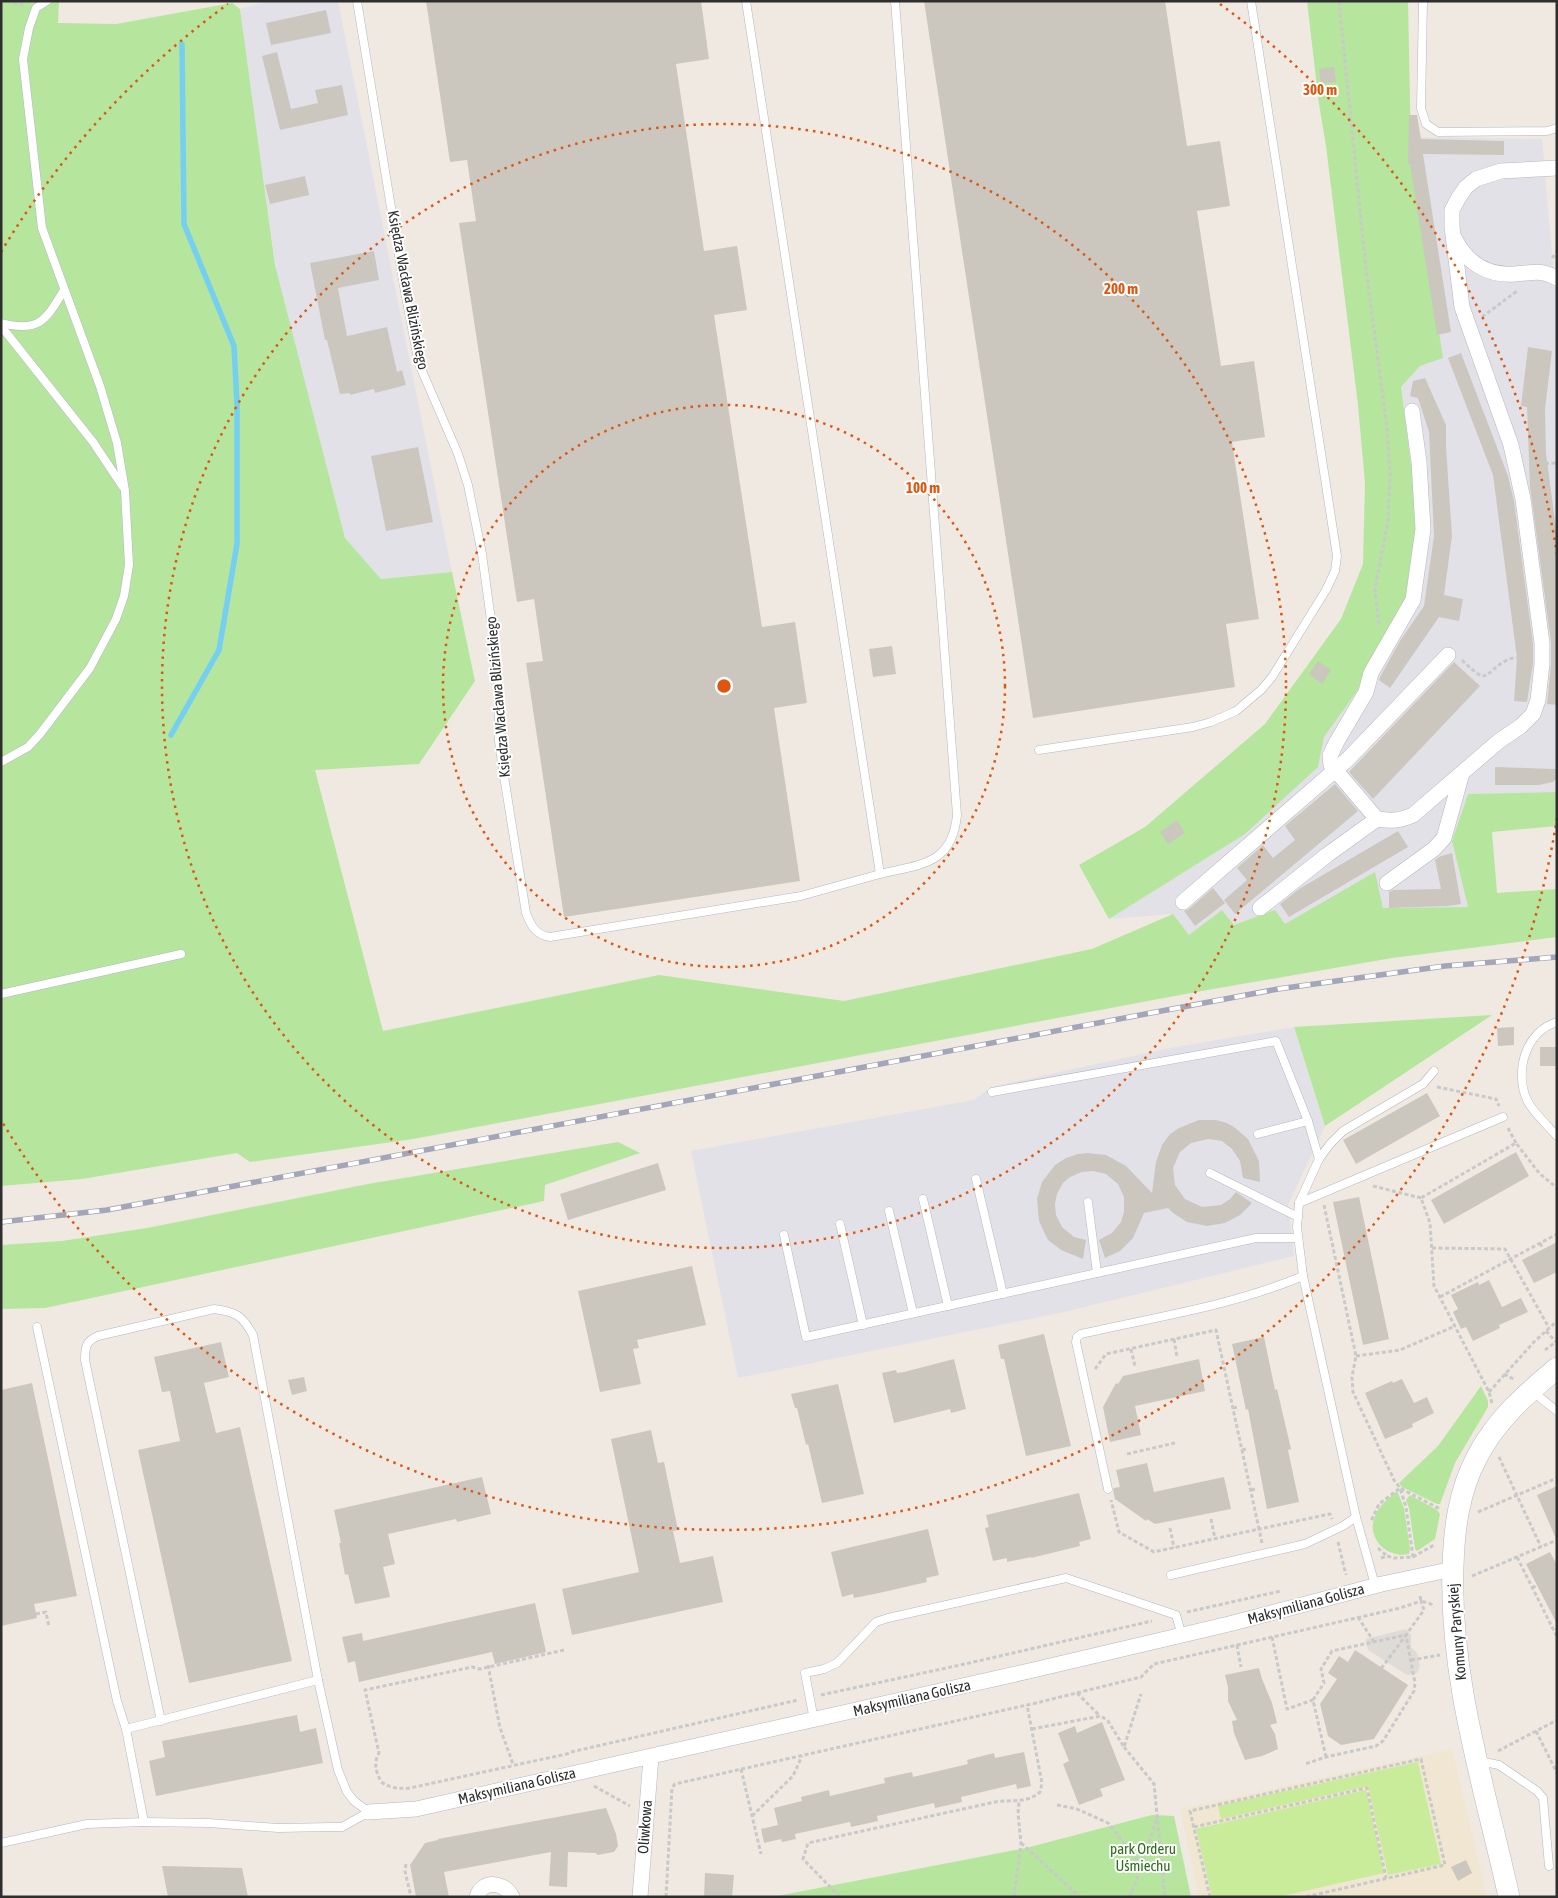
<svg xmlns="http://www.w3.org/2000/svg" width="1558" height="1898" font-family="'Asap Condensed',sans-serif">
<rect width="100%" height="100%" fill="#efe9e1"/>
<!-- industrial -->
<g fill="#e3e1e8">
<path d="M269 1H338L452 572 381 579 345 538 276 270 240 9Z"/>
<path d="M1410 137 1542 139 1557 312V792L1468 794 1452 841 1468 907 1398 910 1383 908 1375 873 1285 925 1275 910 1234 925 1189 935 1172 914 1109 919 1245 834 1317 767 1324 737 1358 690 1418 527 1401 387 1420 366Z"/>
<path d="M1294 1027 1325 1126 1288 1205 1294 1256 1064 1312 738 1378 691 1151 974 1100 991 1087 1170 1048Z"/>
</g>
<!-- education -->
<path fill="#f0e6d1" d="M1452 1749 1487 1897H1199L1180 1809Z"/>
<!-- green -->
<g fill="#b6e59e">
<path d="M1 1H59L58 23 116 24 232 3 240 9 275 265 345 538 381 579 452 572 475 681 419 764 315 770 383 1031 659 975 844 1001 1092 949 1173 914 1189 935 1222 910 1234 925 1275 910 1285 924 1375 872 1383 908 1468 907 1452 841 1468 794 1557 792V826L1492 832 1497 893 1557 889V937L1392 958 1196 992 413 1139 250 1162 237 1153 82 1179 1 1186Z"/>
<path d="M1307 1H1408L1411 153 1443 358 1420 366 1401 387 1419 527 1408 597 1365 669 1358 690 1324 737 1318 767 1245 834 1109 919 1079 865 1145 827 1265 724 1341 619 1363 564 1365 483 1358 405 1326 146 1319 104Z"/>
<path d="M1492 1015 1325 1126 1294 1027Z"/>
<path d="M618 1142 640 1153 545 1185 544 1201 45 1308 1 1309V1245L62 1241 147 1228 368 1184Z"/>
<path d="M1481 1386 1488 1401V1407L1455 1463 1440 1504H1437L1402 1487 1399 1483 1438 1446Z"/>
<path d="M1397 1491 1404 1508 1410 1548 1409 1554C1389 1559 1367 1540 1374 1519 1377 1507 1388 1499 1397 1491Z"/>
<path d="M1410 1495 1437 1510 1440 1514 1435 1539 1417 1551 1415 1549 1409 1508 1406 1500Z"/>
<path d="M1152 1815 1174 1816 1191 1897H772L1026 1848Z"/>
</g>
<!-- pitch -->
<g fill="#c9ec9a">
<path d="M1418 1762 1441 1864 1388 1875 1368 1786 1221 1819 1218 1806Z"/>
<path d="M1366 1790 1384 1873 1278 1897H1212L1196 1829Z"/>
</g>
<!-- plaza -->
<path fill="#dfdcd8" d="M1406 1629 1411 1635V1647L1417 1653 1420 1666 1417 1673 1407 1675 1368 1650 1365 1639Z"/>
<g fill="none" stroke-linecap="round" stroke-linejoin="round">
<!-- stream -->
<path stroke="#75cff0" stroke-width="5.5" d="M171 735 219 650 237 544V404L234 346 184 224 182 44"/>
</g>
<!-- building -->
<g fill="#cbc7bf">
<path d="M426 1H701L709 59 676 64 704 251 737 246 747 310 714 315 762 627 795 622 807 703 774 708 800 881 564 917 526 663 543 661 534 599 517 602 459 223 476 221 467 160 450 162Z"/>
<path d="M924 1H1165L1187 146 1220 141 1230 206 1197 211 1221 366 1254 361 1265 437 1232 442 1259 619 1226 624 1235 687 1033 718Z"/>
<path d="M326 10 331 33 271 45 266 23Z"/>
<path d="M277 52 291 109 318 103 315 90 342 85 348 115 280 130 262 56Z"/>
<path d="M1334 67 1336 82 1321 84 1319 69Z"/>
<path d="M1409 115H1417L1421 139 1504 141V155L1423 154 1451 332 1437 335 1410 164H1408Z"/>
<path d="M305 176 309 195 270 204 265 185Z"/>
<path d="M374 251 379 280 338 288 347 336 387 327 397 372 402 370 406 385 375 393 374 389 350 395V393L340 394 327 340H325L310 263Z"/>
<path d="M1528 347 1552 351 1545 409 1546 453 1557 536V705L1547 704 1551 665V642L1530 487 1527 407 1521 406Z"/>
<path d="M1461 353 1508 476 1514 501 1533 644V663L1527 702 1514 701 1517 658 1493 475 1448 358Z"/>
<path d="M1425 378 1446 425V447L1452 536 1444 595 1463 599 1459 621 1439 617 1390 688 1379 680 1380 677 1400 641 1424 606 1434 536 1429 432 1418 398 1410 396 1413 381Z"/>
<path d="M418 447 433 522 386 531 371 456Z"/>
<path d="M892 646 896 674 873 677 869 649Z"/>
<path d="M1318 661 1331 670 1322 684 1309 674Z"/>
<path d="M1454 662 1480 686 1373 799 1349 772Z"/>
<path d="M1495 767 1557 769V778L1553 782 1539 785H1495Z"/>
<path d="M1335 784 1358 811 1235 914 1224 900 1247 880 1237 868 1263 845 1273 858 1295 840 1285 826Z"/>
<path d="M1177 820 1185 833 1168 844 1160 832Z"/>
<path d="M1398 831 1408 847 1289 917 1280 904 1299 889Z"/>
<path d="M1452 853 1461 904 1448 906 1389 908V892L1393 890 1441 889 1435 860 1441 856Z"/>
<path d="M1213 888 1225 903 1195 926 1184 911 1189 909Z"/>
<path d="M1514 1027V1045L1498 1046 1497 1028Z"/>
<rect x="1540" y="1047" width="17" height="19"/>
<path d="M1427 1093 1440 1116 1356 1164 1343 1140Z"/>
<path d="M1199 1120H1216L1227 1123 1234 1127 1248 1139 1259 1161 1260 1182 1243 1178 1240 1161 1232 1149 1222 1141 1208 1139 1191 1143 1180 1152 1173 1168 1175 1185 1185 1199 1202 1207 1221 1205 1230 1199 1236 1192 1252 1203 1240 1215 1225 1223 1207 1226 1187 1222 1173 1213 1168 1208 1144 1213 1133 1238 1120 1251 1105 1258 1099 1240 1112 1233 1121 1222 1124 1212V1197L1118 1184 1106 1174 1093 1171 1082 1172 1070 1177 1063 1183 1057 1194 1055 1204 1056 1215 1062 1227 1074 1237 1086 1240 1083 1259 1061 1250 1048 1240 1039 1221 1037 1199 1042 1182 1055 1165 1066 1158 1078 1154 1087 1153 1106 1155 1126 1166 1152 1193 1156 1162 1162 1145 1170 1134 1179 1128Z"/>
<path d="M1516 1152 1529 1176 1444 1224 1431 1200Z"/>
<path d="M658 1163 666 1190 568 1220 560 1194Z"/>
<path d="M1359 1197 1389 1339 1363 1345 1333 1202Z"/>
<path d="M1557 1242V1272L1534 1283 1522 1260Z"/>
<path d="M692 1266 706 1325 637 1340 639 1348 633 1349 641 1384 600 1392 578 1291Z"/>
<path d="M1489 1280 1502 1307 1521 1298 1528 1312 1499 1325 1500 1328 1473 1341 1466 1327 1461 1329 1453 1312 1458 1309 1451 1295 1478 1282 1479 1285Z"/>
<path d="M1044 1334 1071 1446 1026 1456 1004 1359H1001L998 1345Z"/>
<path d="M1264 1337 1275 1390 1277 1389 1291 1449 1288 1450 1299 1502 1267 1509 1248 1409 1246 1410 1232 1344Z"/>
<path d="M221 1342 229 1377 204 1383 216 1433 240 1427 292 1661 189 1683 138 1450 180 1441 170 1391 162 1392 154 1357Z"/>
<path d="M954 1359 966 1409 951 1413 950 1409 894 1423 882 1373 896 1370 897 1373 904 1372Z"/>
<path d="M1199 1359 1205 1391 1135 1406 1141 1435 1110 1442 1103 1407 1116 1383 1118 1384 1123 1376Z"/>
<path d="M304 1377 307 1391 292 1395 288 1380Z"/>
<path d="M1402 1379 1414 1403 1427 1397 1434 1413 1412 1424 1413 1427 1385 1439 1365 1393 1392 1381 1393 1383Z"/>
<path d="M32 1383 77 1596 34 1604 37 1618 1 1626V1390Z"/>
<path d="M838 1384 864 1494 822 1503 808 1444 806 1445 797 1408H795L791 1394Z"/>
<path d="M651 1430 658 1463 664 1462 678 1530 673 1531 680 1563 713 1556 723 1602 572 1635 562 1589 639 1572 611 1439Z"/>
<path d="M1147 1463 1154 1492 1224 1477 1231 1509 1155 1524 1147 1519 1146 1521 1115 1499 1113 1490 1114 1488 1120 1487 1116 1470Z"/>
<path d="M482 1477 491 1514 457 1522 456 1519 388 1534 395 1564 383 1567 390 1597 355 1604 348 1574 345 1575 339 1543H341L334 1510Z"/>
<path d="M1557 1486V1541L1537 1495Z"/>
<path d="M1079 1493 1091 1539 1079 1542 1080 1546 1031 1558V1557L1007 1562V1558L993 1561 985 1528 989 1527 986 1515Z"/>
<path d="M928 1529 939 1575 926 1578 927 1582 879 1593 854 1598 853 1594 842 1597 831 1552Z"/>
<path d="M1550 1552 1557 1565V1624L1526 1564Z"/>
<path d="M535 1603 546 1652 495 1664 492 1652 359 1682 355 1661 348 1663 342 1637 362 1633 363 1641Z"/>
<path d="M1355 1650 1408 1685 1374 1739 1341 1745 1328 1736 1320 1704 1337 1679 1328 1673 1339 1656 1348 1662Z"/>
<path d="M1259 1668 1262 1679 1272 1703 1277 1723 1270 1725 1275 1734 1278 1749 1262 1756 1245 1760 1234 1733 1232 1721 1237 1720 1228 1701V1687L1225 1675Z"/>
<path d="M297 1715 300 1732 316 1728 323 1763 156 1796 149 1761 165 1757 162 1741Z"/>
<path d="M1102 1722 1125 1780 1100 1789 1103 1796 1079 1805 1063 1764 1069 1761 1058 1733 1075 1726 1077 1733Z"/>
<path d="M1024 1752 1031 1786 1017 1789 1016 1784 961 1797 962 1802 935 1808 934 1803 877 1816 878 1821 851 1827 850 1822 795 1834 796 1839 782 1842 781 1839 764 1843 761 1829 778 1825 774 1808 802 1801 801 1797 829 1790 830 1796 885 1783 884 1778 912 1772 913 1777 968 1764 967 1760 994 1753 995 1758Z"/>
<path d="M606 1808 616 1834 618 1846 614 1852 597 1855 596 1853 568 1852 567 1887 549 1886 551 1852 444 1872 449 1897H416L410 1865 425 1843 438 1840V1839Z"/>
<path d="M1466 1860 1472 1873 1458 1881 1451 1867Z"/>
<path d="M162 1866 242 1868 248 1897H168Z"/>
<path d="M705 1873 734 1875 732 1897H704Z"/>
</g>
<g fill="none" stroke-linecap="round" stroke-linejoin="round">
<!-- lane casing -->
<g stroke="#b4b7c1" stroke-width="9">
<g id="lane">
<path d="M357 1 405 292 419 364 458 454 468 485 482 554 498 671 499 741 503 770 526 913C531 926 536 935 550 937L801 896 880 874 746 1"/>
<path d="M1423 1 1421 108 1426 124 1438 132 1547 131 1557 128"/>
<path d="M1 323C39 333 46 320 64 290"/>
<path d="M1 326 93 442 123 487"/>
<path d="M1039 750 1193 727 1211 722 1236 711 1261 690 1272 677 1326 590 1335 571 1337 556 1251 1"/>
<path d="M1 762 28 747 40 734 90 668 116 619 124 596 129 565 125 491 117 443 100 386 42 228 23 59 29 28 36 8 47 1"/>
<path d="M880 874C921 864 952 865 957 815L895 1"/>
<path d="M1 994 181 954"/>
<path d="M1557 1022C1526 1031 1514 1071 1527 1100 1532 1111 1548 1126 1557 1136"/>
<path d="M992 1092 1276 1041 1308 1121"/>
<path d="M1258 1134 1308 1121 1319 1159"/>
<path d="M1210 1173 1298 1217"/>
<path d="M976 1179 1003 1294"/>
<path d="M923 1199 948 1306"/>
<path d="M1088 1202 1097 1273"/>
<path d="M1299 1203 1503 1117"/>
<path d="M889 1211 913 1313"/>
<path d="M840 1224 863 1325"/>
<path d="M784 1235 806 1337 1256 1238H1298"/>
<path d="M1533 1392 1557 1411"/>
<path d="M1108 1489 1076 1342 1077 1337 1081 1334C1156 1317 1232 1306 1303 1276"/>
<path d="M1171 1575 1305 1544 1343 1526 1356 1517"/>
<path d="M1375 1585 1356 1517 1303 1276 1297 1227 1299 1203 1319 1159 1330 1144 1343 1131 1423 1084 1434 1071"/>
<path d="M814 1720 805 1673 824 1669 837 1663 876 1622 888 1618 1066 1578 1176 1615 1182 1636"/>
<path d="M161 1721 85 1360C85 1347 86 1341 98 1336L214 1309C236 1312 242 1315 253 1335L318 1680 338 1770 347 1792 354 1801 369 1812"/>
<path d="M126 1729 318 1680"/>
<path d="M1479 1761 1499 1765 1537 1791 1543 1798 1549 1866"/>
<path d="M144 1822 209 1823 278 1828 332 1827H342L369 1812"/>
<path d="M1 1843 87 1824 144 1822 126 1729 117 1701 37 1327"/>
</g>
</g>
<!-- street casing -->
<g stroke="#b4b7c1" stroke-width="16">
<g id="street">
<path d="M1455 239C1467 263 1487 276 1515 274 1533 273 1540 269 1557 278"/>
<path d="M1377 819 1331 765 1330 756 1336 743 1366 692 1371 673 1413 600 1423 529 1419 462 1412 411"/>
<path d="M1387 883 1434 849 1444 838 1462 773"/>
<path d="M1183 902 1348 759 1448 655"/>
<path d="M1260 908 1327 855 1377 819C1391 821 1400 821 1413 815L1499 741 1521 726 1533 714 1538 700 1542 664V643L1523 499 1511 445 1462 307 1452 227V210L1459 197 1466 187 1476 179 1501 171 1557 168"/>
<path d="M369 1812 416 1809 1029 1671 1229 1624 1382 1584 1453 1569"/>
<path d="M477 1897C482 1879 505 1882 512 1897"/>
<path d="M640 1897 651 1757"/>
</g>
</g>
<!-- secondary casing -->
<g stroke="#b4b7c1" stroke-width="22">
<path id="secondary" d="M1509 1897C1485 1788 1449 1679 1453 1567 1454 1528 1459 1491 1477 1457 1496 1420 1526 1394 1557 1368"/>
</g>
<!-- path -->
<g stroke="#c9c9c9" stroke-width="3" stroke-dasharray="4 2.5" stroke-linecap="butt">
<path d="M7 1 23 5"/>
<path d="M1339 1 1366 269 1387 427 1390 475 1388 520 1375 589 1379 626"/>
<path d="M1552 258 1557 252"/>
<path d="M1482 317 1517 291"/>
<path d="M1532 464 1557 463"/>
<path d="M1462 660C1491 688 1482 673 1507 660 1513 657 1519 658 1526 657"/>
<path d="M1437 1087 1496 1099 1499 1106"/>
<path d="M1508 1128 1516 1143"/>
<path d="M1373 1186 1421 1198"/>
<path d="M1324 1205 1356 1356 1352 1377 1353 1392 1394 1480 1400 1488 1379 1504 1371 1521"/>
<path d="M1540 1243 1543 1249"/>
<path d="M1432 1248 1505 1249 1549 1328"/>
<path d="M1440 1297 1557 1234"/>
<path d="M1546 1331 1556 1342"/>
<path d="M1174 1339 1177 1357"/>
<path d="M1131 1349 1135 1366"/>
<path d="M1545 1350 1557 1341"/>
<path d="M1356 1356 1400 1350 1455 1326"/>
<path d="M1095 1369 1106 1354 1216 1330 1259 1529 1154 1552 1119 1532 1111 1500"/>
<path d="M1504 1374 1515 1380"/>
<path d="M1489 1392 1534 1342 1557 1321"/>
<path d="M1492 1403 1489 1392 1434 1286 1430 1223 1421 1198 1516 1143 1539 1173 1557 1188"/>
<path d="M1233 1408 1239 1407"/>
<path d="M1242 1450 1248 1449"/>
<path d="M1127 1454 1175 1443"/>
<path d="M1499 1457 1541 1547"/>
<path d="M1251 1490 1257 1489"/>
<path d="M1478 1512 1557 1478"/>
<path d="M1211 1519 1215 1539"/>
<path d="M1170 1528 1174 1548"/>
<path d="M1338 1542 1346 1575"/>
<path d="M1262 1543 1259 1529 1330 1514 1332 1519"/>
<path d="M1378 1548 1387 1556"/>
<path d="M1413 1557 1434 1545"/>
<path d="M1517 1557 1557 1637"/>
<path d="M1381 1558 1387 1556 1394 1558 1413 1557 1406 1507 1400 1488 1440 1509"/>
<path d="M1472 1576 1557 1540"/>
<path d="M1532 1588 1537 1585"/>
<path d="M1420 1596 1421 1601 1431 1604 1434 1607"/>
<path d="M1187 1612 1281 1591"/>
<path d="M36 1614 46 1612 49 1627"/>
<path d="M1358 1617 1374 1642"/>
<path d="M1272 1637 1287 1709 1313 1700"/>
<path d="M1237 1645 1241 1667"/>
<path d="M564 1650 480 1669 472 1667 365 1690 379 1753C373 1764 376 1771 381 1782 390 1788 399 1789 410 1788L571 1753"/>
<path d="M1411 1660 1440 1655"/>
<path d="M488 1665 500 1728 513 1764"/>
<path d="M1077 1693 1100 1716"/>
<path d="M821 1695 965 1664 1152 1621"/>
<path d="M1032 1729 1101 1716 1108 1721 1124 1747 1141 1694"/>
<path d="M1536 1731 1557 1773"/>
<path d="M1124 1747 1154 1784 1165 1897"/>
<path d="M1498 1751 1557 1720"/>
<path d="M571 1752 798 1700"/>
<path d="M1326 1757 1313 1700 1324 1683 1321 1669 1332 1651 1406 1635 1380 1670"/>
<path d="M741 1769 761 1854"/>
<path d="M594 1786 630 1806"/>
<path d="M1057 1805 1077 1809 1108 1823 1142 1866"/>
<path d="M752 1816 793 1776 802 1756"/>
<path d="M1194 1827 1367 1788 1386 1878"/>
<path d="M1021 1843 1080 1897"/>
<path d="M406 1864 405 1871 411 1897"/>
<path d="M666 1897 672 1788 675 1784 1036 1703 1141 1677 1154 1664 1400 1608 1421 1601 1424 1610 1406 1635 1415 1683 1414 1691 1383 1741 1376 1746 1326 1757 1305 1764"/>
<path d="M840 1897 803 1859 808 1843 995 1802C1012 1799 1026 1804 1040 1792L1042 1783 1027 1705"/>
<path d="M1014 1897 1021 1843 1018 1814 1019 1802"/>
<path d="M1129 1897 1135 1885 1157 1818"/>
<path d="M1210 1897 1190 1811 1421 1759 1445 1865 1305 1897"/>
</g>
<!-- lane -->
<use href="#lane" stroke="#fff" stroke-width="8"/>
<!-- street -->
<use href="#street" stroke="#fff" stroke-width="15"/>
<!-- secondary -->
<use href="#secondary" stroke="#fff" stroke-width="21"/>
<!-- rail casing -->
<g stroke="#a3a6b8" stroke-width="5.5">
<path id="rail" d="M1 1222 107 1210 1278 989 1445 966 1557 957"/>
</g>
<!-- rail -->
<use href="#rail" stroke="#fff" stroke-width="4" stroke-dasharray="11" stroke-linecap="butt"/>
</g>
<!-- distance rings -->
<g fill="none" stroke="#df570e" stroke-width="2.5" stroke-dasharray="2.5 5">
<circle cx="724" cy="686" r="281"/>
<circle cx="724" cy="686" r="562"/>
<path d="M1557 818A843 843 0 0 1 1 1120M1 252A843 843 0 0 1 228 4M1220 4A843 843 0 0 1 1557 554"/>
</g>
<g text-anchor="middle" stroke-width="4" stroke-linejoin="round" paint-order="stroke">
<!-- street labels -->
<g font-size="15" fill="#2e2e2e" stroke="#fff">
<text transform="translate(408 290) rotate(79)" y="5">Księdza Wacława Blizińskiego</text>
<text transform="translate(498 697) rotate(-95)" y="5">Księdza Wacława Blizińskiego</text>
<text transform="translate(1306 1604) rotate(-15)" y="5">Maksymiliana Golisza</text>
<text transform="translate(1457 1632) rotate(-95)" y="5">Komuny Paryskiej</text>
<text transform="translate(912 1698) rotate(-13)" y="5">Maksymiliana Golisza</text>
<text transform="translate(517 1786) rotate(-13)" y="5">Maksymiliana Golisza</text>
<text transform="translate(645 1827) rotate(-86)" y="5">Oliwkowa</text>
</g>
<!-- park labels -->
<g font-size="15" fill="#2c6e1b" stroke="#fff">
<text x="1143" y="1854">park Orderu<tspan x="1143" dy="17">Uśmiechu</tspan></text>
</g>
</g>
<circle cx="724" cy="686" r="8" fill="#df570e" stroke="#fff" stroke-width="2.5"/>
<g font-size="15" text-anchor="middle" font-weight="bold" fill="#df570e" stroke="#fff" stroke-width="4" stroke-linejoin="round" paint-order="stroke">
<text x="1320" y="95">300 m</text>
<text x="1121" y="294">200 m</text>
<text x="923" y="493">100 m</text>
</g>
<!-- border -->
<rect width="1558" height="1898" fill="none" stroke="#2e2e2e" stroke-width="5"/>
</svg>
